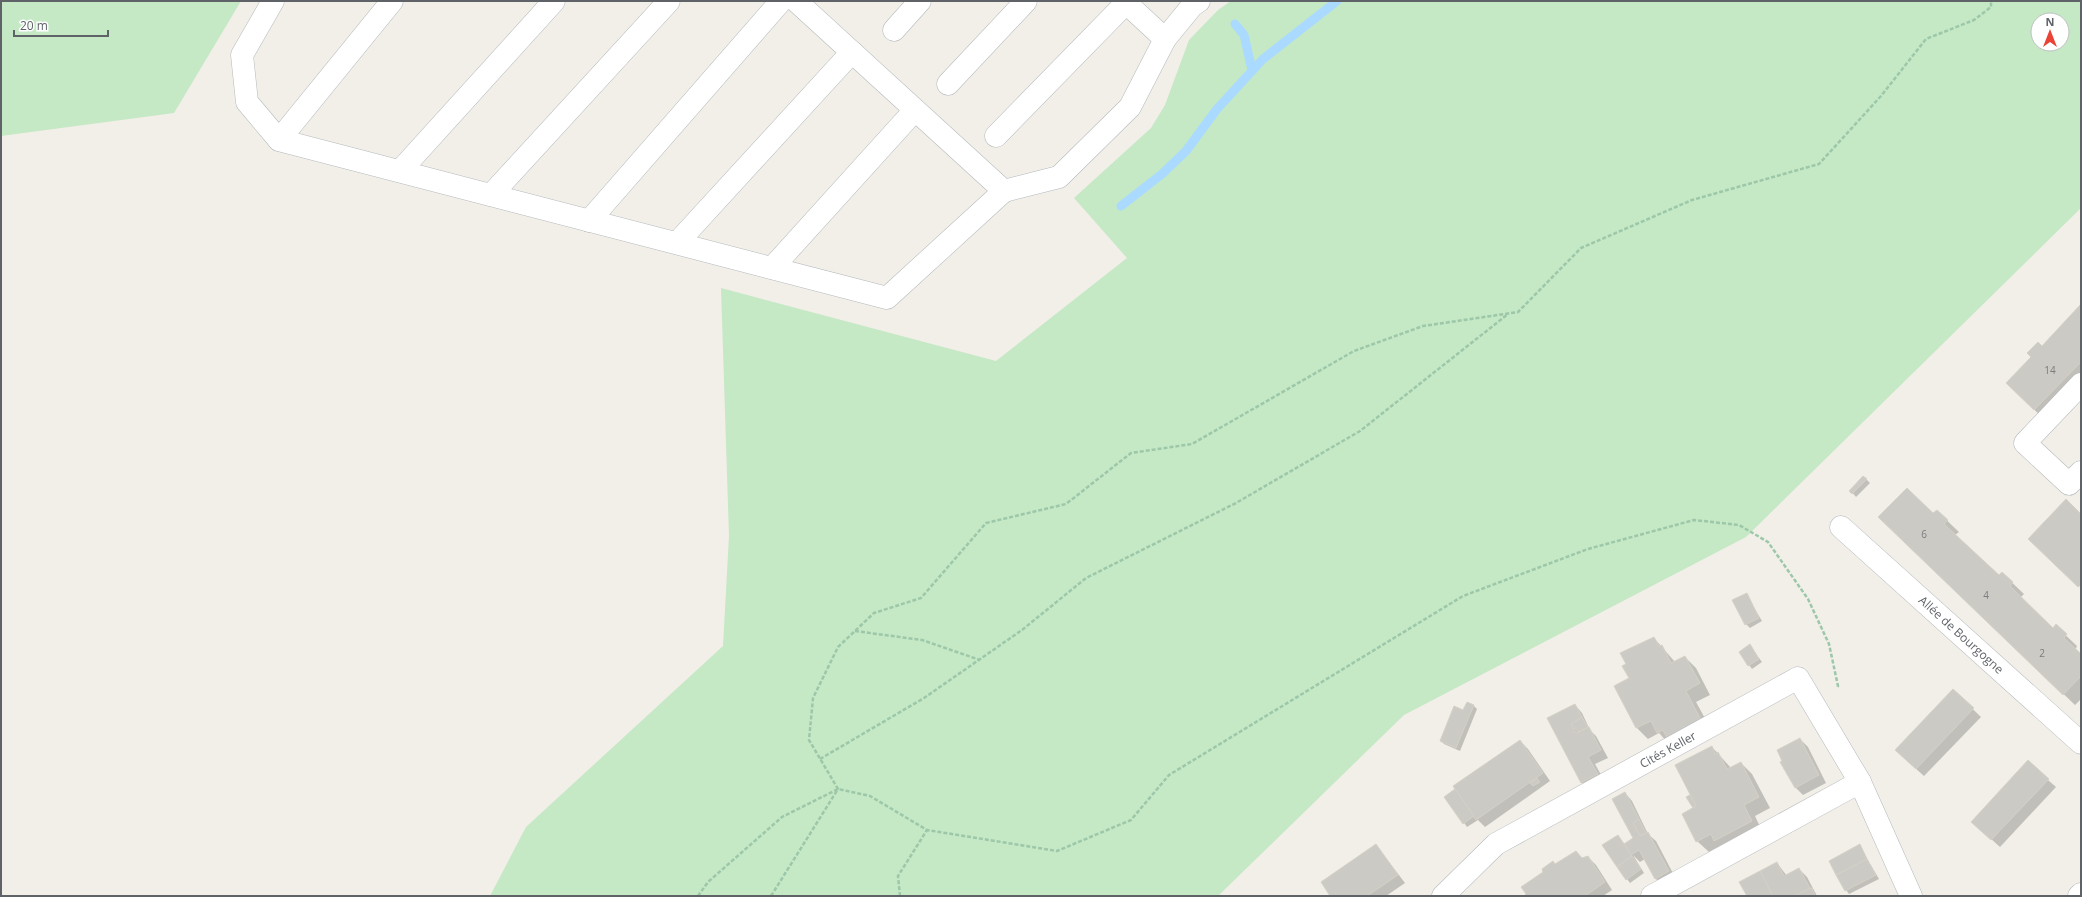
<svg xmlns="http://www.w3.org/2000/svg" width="2082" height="897" font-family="'Open Sans',sans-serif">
<rect width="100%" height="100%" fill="#f1efe8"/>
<!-- green -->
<g fill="#c5e8c5" fill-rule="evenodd">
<path d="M3 1H241L174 113 1 136V3Z"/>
<path d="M1231 1H2081V208L1746 537 1404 715 1218 896H490L526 827 723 646 729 536 721 288 996 361 1127 258 1074 198 1151 128 1165 105 1189 40 1218 10ZM2038 20H2062V44H2038Z"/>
</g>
<!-- shadow -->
<g fill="#0003">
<path d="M2081 305V385L2046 421 2018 394 2032 357Z"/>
<path d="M1864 477 1870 483 1856 497 1851 491Z"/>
<path d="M1937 511 1959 532 1955 535 1999 576 2002 573 2024 594 2020 598 2053 629 2056 626 2077 646 2075 650 2081 656V699L2075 705 1891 528 1934 515Z"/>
<path d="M1746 594 1762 621 1750 628 1746 624Z"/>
<path d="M1654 638 1675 662 1685 657 1696 668 1710 695 1696 702 1712 731 1669 744 1659 733 1648 739 1637 728 1615 687 1630 679 1627 664Z"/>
<path d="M1750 646 1762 662 1752 669 1749 665Z"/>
<path d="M1953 690 1981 717 1924 776 1904 758Z"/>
<path d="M1473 705 1477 709 1460 751 1444 744 1441 741 1464 711Z"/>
<path d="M1575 705 1582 713 1590 730 1596 736 1608 758 1595 764 1605 782 1589 790 1582 783 1548 718Z"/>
<path d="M1800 739 1808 747 1826 783 1803 795 1795 787Z"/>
<path d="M1520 741 1528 749 1550 781 1485 827 1478 820 1467 827 1446 797Z"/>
<path d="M1712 747 1731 768 1741 763 1752 774 1770 808 1755 816 1763 833 1720 846 1709 852 1697 841 1694 809 1690 796 1693 800Z"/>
<path d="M2048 780 2056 787 2000 847 1980 829Z"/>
<path d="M1625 793 1632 801 1648 834 1656 841 1676 879 1663 886 1656 879 1645 859 1640 862 1633 855 1644 873 1630 883 1627 879 1621 840 1625 845 1634 838Z"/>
<path d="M1376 845 1405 883 1386 896H1332Z"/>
<path d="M1859 845 1879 879 1849 894 1846 890Z"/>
<path d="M1588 857 1596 865 1612 890 1603 896H1526L1556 865Z"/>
<path d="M1777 863 1787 876 1799 869 1807 877 1817 896H1748Z"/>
</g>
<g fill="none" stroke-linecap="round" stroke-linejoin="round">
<!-- stream -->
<g stroke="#aadaff" stroke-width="9">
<path d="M1235 24 1244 35 1252 70"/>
<path d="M1121 206 1162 174 1186 151 1217 109 1263 59 1337 1"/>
</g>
</g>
<!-- building -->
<g fill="#cccac5" stroke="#d6d1c6">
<path d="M2081 304V362L2034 410 2006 383 2031 357 2027 353 2038 342 2042 346Z"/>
<path d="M1863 476 1867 479 1852 494 1849 491Z"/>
<path d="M1907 488 1933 513 1937 510 1948 520 1944 524 1999 575 2002 572 2013 582 2010 586 2053 628 2056 624 2067 634 2064 638 2081 654V676L2063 695 1878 517Z"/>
<path d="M2066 499 2081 514V585L2078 587 2028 539Z"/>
<path d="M1747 593 1759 618 1745 625 1732 600Z"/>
<path d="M1654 637 1659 646 1662 645 1671 663 1685 656 1700 683 1686 691 1701 720 1667 738 1663 730 1657 733 1651 721 1636 728 1614 686 1629 678 1622 666 1626 664 1620 653Z"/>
<path d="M1750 644 1759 659 1748 666 1739 652Z"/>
<path d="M1953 689 1974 708 1916 769 1895 750Z"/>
<path d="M1467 702 1474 705 1456 748 1440 741 1454 706 1463 710Z"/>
<path d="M1575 704 1582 717 1571 724 1576 733 1589 727 1601 750 1588 757 1598 774 1581 783 1547 718Z"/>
<path d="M1582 717 1588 727 1578 732 1571 724Z"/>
<path d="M1800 738 1819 775 1795 788 1780 762 1782 761 1777 750Z"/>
<path d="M1520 740 1543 773 1476 820 1453 786Z"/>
<path d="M1712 746 1715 754 1718 752 1727 769 1741 762 1759 797 1744 805 1752 821 1714 841 1711 834 1696 842 1682 814 1696 806 1675 765Z"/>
<path d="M2028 760 2049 779 1991 840 1971 822Z"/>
<path d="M1537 778 1540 782 1533 786 1530 783Z"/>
<path d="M1455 789 1474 816 1463 824 1444 797Z"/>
<path d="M1625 792 1639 819 1633 823 1640 836 1648 832 1669 871 1655 879 1639 850 1631 855 1624 844 1633 838 1612 799Z"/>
<path d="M1690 795 1696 806 1693 808 1686 797Z"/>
<path d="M1639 819 1646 833 1640 836 1633 823Z"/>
<path d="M1618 835 1632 856 1617 867 1602 845Z"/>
<path d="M1376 844 1398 875 1367 896H1330L1321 882Z"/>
<path d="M1860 844 1867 859 1836 875 1829 861Z"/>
<path d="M1576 851 1582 858 1588 856 1605 882 1585 896H1524L1526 894 1521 887 1543 872 1542 869 1553 861 1555 864Z"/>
<path d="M1632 856 1641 869 1626 880 1617 867Z"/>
<path d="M1867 859 1876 875 1845 891 1836 875Z"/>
<path d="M1777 862 1784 876 1799 868 1810 888 1795 896H1773L1760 871Z"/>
<path d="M1760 871 1773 896H1747L1739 882Z"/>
<path d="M1810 888H1812L1815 896H1795Z"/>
</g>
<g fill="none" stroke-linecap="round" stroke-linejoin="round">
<!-- minor casing -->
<g stroke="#b5b8bc" stroke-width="23">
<g id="minor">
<path d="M273 1 242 55 247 102 279 140 887 298 1004 191 796 1"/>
<path d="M894 30 920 1"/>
<path d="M1165 39 1192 6 1199 1"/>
<path d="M948 84 1026 1"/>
<path d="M996 136 1126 3"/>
<path d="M279 140 392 1"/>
<path d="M400 171 554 1"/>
<path d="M1004 191 1059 177 1130 107 1165 39 1124 1"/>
<path d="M491 195 669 1"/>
<path d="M589 221 781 1"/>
<path d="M677 243 852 52"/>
<path d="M772 268 915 110"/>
<path d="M2081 384 2025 443 2069 484 2081 472"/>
<path d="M1841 527 2081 743"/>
<path d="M1443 896 1496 844 1798 678 1860 782 1911 896"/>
<path d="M1652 896 1860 782"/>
<path d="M2079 896 2081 894"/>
</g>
</g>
<!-- path -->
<g stroke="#9cc7a9" stroke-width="2.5" stroke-dasharray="4 2" stroke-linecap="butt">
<path d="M855 631 922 640 980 660"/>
<path d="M820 759 924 698 1022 630 1086 578 1236 503 1360 431 1508 314"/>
<path d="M698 896 708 882 782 817 838 789 870 796 927 830 1057 851 1131 820 1169 775 1463 596 1588 549 1694 520 1739 525 1768 542 1808 599 1829 644 1838 686 1837 688"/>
<path d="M771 896 838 789 809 740 813 698 838 647 874 613 921 598 986 523 1066 504 1131 453 1192 444 1354 351 1423 326 1518 312 1581 248 1692 200 1819 164 1881 96 1926 39 1974 20 1991 7V1"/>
<path d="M900 896 898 876 927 830"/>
</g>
<!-- minor -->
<use href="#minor" stroke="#fff" stroke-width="22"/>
</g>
<g text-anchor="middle" stroke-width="3" stroke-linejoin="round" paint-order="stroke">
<!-- number labels -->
<g font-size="10" fill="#7a7d7f">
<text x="2050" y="374">14</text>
<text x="1924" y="538">6</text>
<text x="1986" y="599">4</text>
<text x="2042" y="657">2</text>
</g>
<!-- street labels -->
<g font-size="12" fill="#5f6368" stroke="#fff">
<text transform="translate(1961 635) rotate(42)" y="4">Allée de Bourgogne</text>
<text transform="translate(1668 750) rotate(-29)" y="4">Cités Keller</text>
</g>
</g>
<!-- border -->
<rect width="2082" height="897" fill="none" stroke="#5f6368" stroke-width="4"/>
<!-- north arrow -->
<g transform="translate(2050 32)"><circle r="19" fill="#ffffff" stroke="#bfc1c3"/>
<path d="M0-3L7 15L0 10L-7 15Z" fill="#ea4335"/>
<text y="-6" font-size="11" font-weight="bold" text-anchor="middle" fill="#5f6368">N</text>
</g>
<!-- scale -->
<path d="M14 30v6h94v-6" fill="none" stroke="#5f6368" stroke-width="2"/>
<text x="20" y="30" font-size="12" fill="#5f6368" stroke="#ffffff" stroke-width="3" paint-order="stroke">20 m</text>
</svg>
